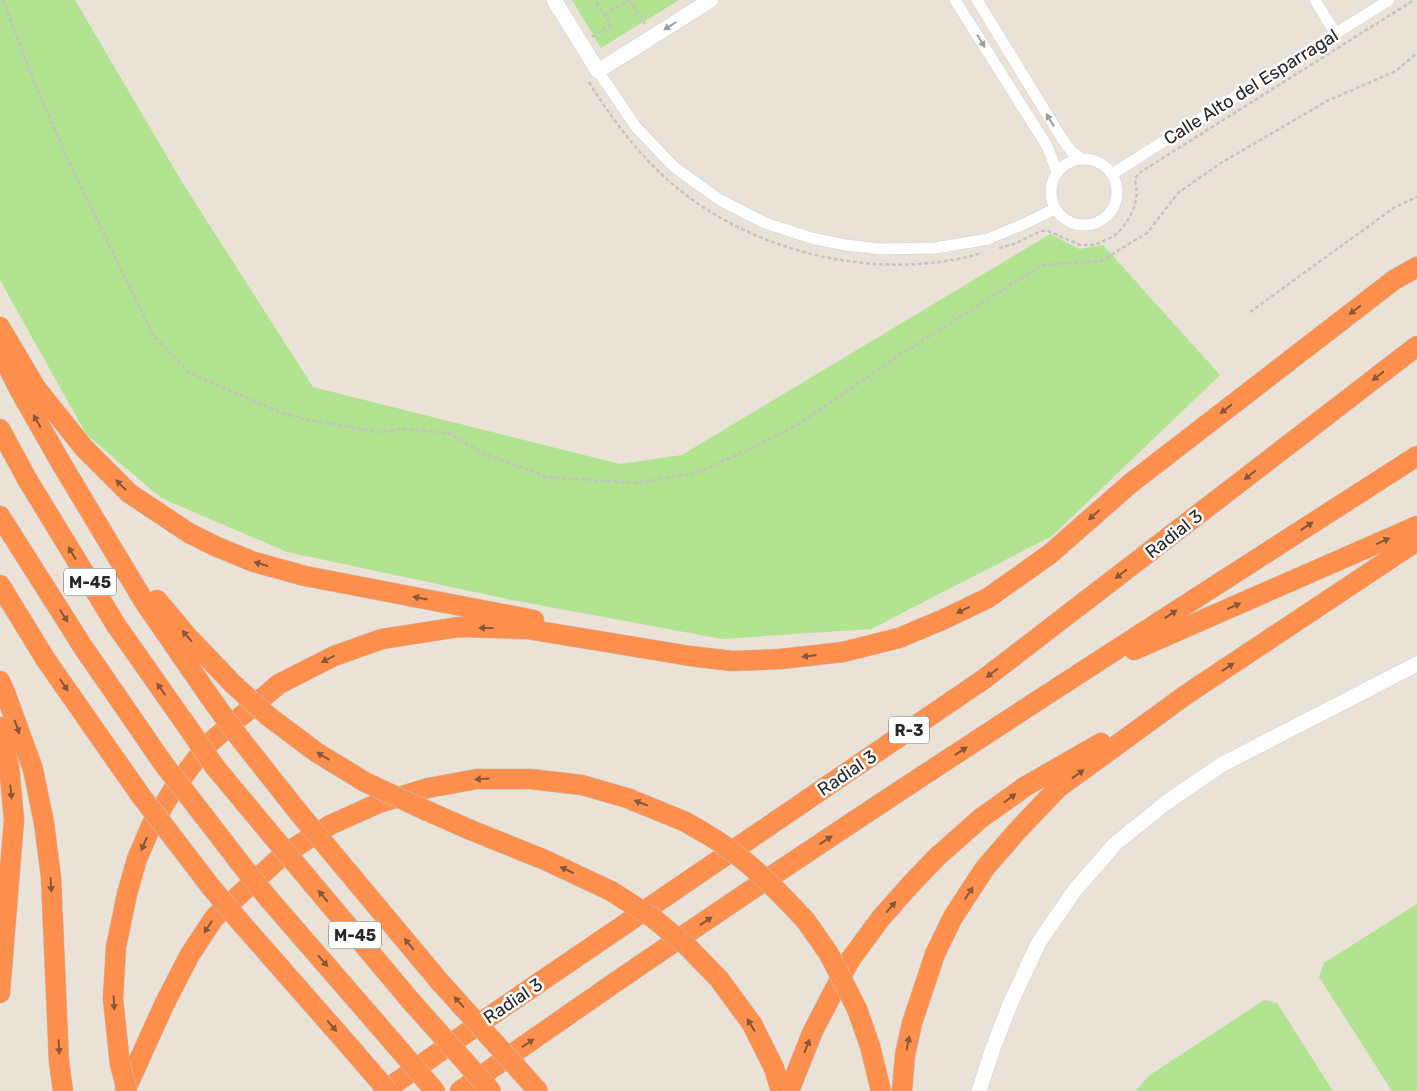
<svg xmlns="http://www.w3.org/2000/svg" width="1417" height="1091" font-family="Rubik,sans-serif">
<rect width="100%" height="100%" fill="#eae1d7"/>
<!-- green -->
<g fill="#b2e391">
<path d="M0 0H75L182 182 313 387 620 464 682 455 1050 234 1079 249 1103 245 1220 375 1052 536 871 629 722 639 512 600 287 552 161 498 86 434 0 280Z"/>
<path d="M572 0H679L601 48Z"/>
<path d="M1417 904V1091H1392L1319 977 1324 963Z"/>
<path d="M1264 1000 1277 1003 1333 1091H1135L1150 1075Z"/>
</g>
<g fill="none" stroke-linecap="round" stroke-linejoin="round">
<!-- street casing -->
<g stroke="#ccd2e1" stroke-width="12">
<g id="street">
<path d="M955 0 1047 146 1057 172"/>
<path d="M977 0 1061 137 1072 152 1080 158"/>
<path d="M1315 0 1336 34"/>
<path d="M598 71 636 127 674 167 720 200 765 223 811 238 846 245 880 249 935 248 988 239 1026 223 1055 209"/>
<circle cx="1084" cy="192" r="33"/>
<path d="M1112 174 1389 0"/>
</g>
</g>
<!-- secondary casing -->
<g stroke="#ccd2e1" stroke-width="16">
<g id="secondary">
<path d="M554 0 598 71 711 0"/>
<path d="M979 1091 993 1048 1011 1002 1039 942 1075 890 1116 843 1167 802 1221 765 1417 664"/>
</g>
</g>
<!-- highway casing -->
<g stroke="#c3c3c3" stroke-width="21">
<g id="highway">
<path d="M0 327 36 388 84 448 129 493 189 533 215 546 254 562 305 576 534 620"/>
<path d="M0 351 19 389 61 463 145 603 214 703"/>
<path d="M0 429 27 479 116 625 189 729"/>
<path d="M0 516 83 647 165 766"/>
<path d="M0 585 46 660 141 796"/>
<path d="M157 600 188 637 233 684"/>
<path d="M1134 650 1417 526"/>
<path d="M0 681 6 695 33 769 44 823 51 877 59 1062 63 1091"/>
<path d="M268 716 316 752 365 782"/>
<path d="M0 727 9 766 14 820 0 993"/>
<path d="M242 741 299 813"/>
<path d="M215 767 269 832"/>
<path d="M190 798 240 863"/>
<path d="M425 810 473 831 545 860 611 891"/>
<path d="M168 831 211 887"/>
<path d="M328 848 440 982"/>
<path d="M300 869 410 1000"/>
<path d="M268 898 379 1026"/>
<path d="M806 921 829 954"/>
<path d="M242 924 350 1047"/>
<path d="M719 979 752 1024 774 1068 781 1091"/>
<path d="M857 1009 870 1046 881 1091"/>
<path d="M120 1064 113 999 116 947 127 894 137 859 152 824 173 790 207 745 279 684 334 656 382 639 459 627 527 629 690 656 732 661 781 659 843 652 899 638 942 620 988 598 1050 554 1131 483 1394 280 1417 267"/>
<path d="M125 1091 164 1005 189 956 214 918 283 855 330 825 379 803 428 788 477 779H530L582 785 627 798 686 822"/>
<path d="M384 1091 486 1019 984 679 1417 346"/>
<path d="M460 1091C772 869 1095 663 1417 456"/>
<path d="M789 1091 813 1031 850 960 881 918 911 884 938 856 981 818 1026 786 1101 743"/>
<path d="M902 1091 905 1055 912 1023 935 954 953 917 985 868 1017 831 1058 788 1187 694 1417 541"/>
</g>
</g>
<!-- path -->
<g stroke="#c3c3c3" stroke-width="2.5" stroke-dasharray="4 2.5" stroke-linecap="butt">
<path d="M3 0 37 89 67 158 153 335 188 372 279 412 304 419 379 432 403 429 448 433 485 454 547 477 636 483 697 473 762 443 802 422 895 358 1042 265 1101 261 1147 233 1179 192 1221 163 1327 101 1396 71 1417 53"/>
<path d="M629 0 645 24"/>
<path d="M605 15 628 0"/>
<path d="M592 37 611 25 595 0"/>
<path d="M589 82C616 126 648 167 690 198 770 257 887 281 982 253"/>
<path d="M999 248 1014 244 1041 231H1048L1080 245H1094L1110 238 1118 233 1127 222 1134 208 1137 194 1135 179 1139 173 1414 0"/>
<path d="M1250 312 1395 207 1417 197"/>
</g>
<!-- street -->
<use href="#street" stroke="#fff" stroke-width="11"/>
<!-- secondary -->
<use href="#secondary" stroke="#fff" stroke-width="15"/>
<!-- highway -->
<use href="#highway" stroke="#ff8f4d" stroke-width="20"/>
<!-- highway-bridge casing -->
<g stroke="#c3c3c3" stroke-width="21" stroke-linecap="butt">
<g id="highway-bridge">
<path d="M233 684 268 716"/>
<path d="M214 703 242 741"/>
<path d="M189 729 215 767"/>
<path d="M165 766 190 798"/>
<path d="M365 782 425 810"/>
<path d="M141 796 168 831"/>
<path d="M299 813 328 848"/>
<path d="M686 822C697 829 709 835 719 842 752 864 779 892 806 921"/>
<path d="M269 832 300 869"/>
<path d="M240 863 268 898"/>
<path d="M211 887 242 924"/>
<path d="M611 891 653 918 688 947 719 979"/>
<path d="M829 954 857 1009"/>
<path d="M440 982 538 1091"/>
<path d="M410 1000 491 1091"/>
<path d="M379 1026 435 1091"/>
<path d="M350 1047 388 1091"/>
<path d="M120 1064 127 1091"/>
</g>
</g>
<!-- highway-bridge -->
<use href="#highway-bridge" stroke="#ff8f4d" stroke-width="20"/>
</g>
<!-- one-way arrows -->
<defs><path id="oneway-solid" d="M-6-.8H1V-3.2L6.5 0L1 3.2V.8H-6Z" transform="scale(1.25)"/></defs>
<g fill="#9e9e9e">
<use href="#oneway-solid" transform="translate(670 26) rotate(148)"/>
<use href="#oneway-solid" transform="translate(981 41) rotate(58)"/>
<use href="#oneway-solid" transform="translate(1050 120) rotate(-122)"/>
</g>
<g fill="#885638">
<use href="#oneway-solid" transform="translate(1355 310) rotate(142)"/>
<use href="#oneway-solid" transform="translate(1378 376) rotate(142)"/>
<use href="#oneway-solid" transform="translate(1226 409) rotate(142)"/>
<use href="#oneway-solid" transform="translate(37 421) rotate(-120)"/>
<use href="#oneway-solid" transform="translate(1250 475) rotate(142)"/>
<use href="#oneway-solid" transform="translate(121 485) rotate(-135)"/>
<use href="#oneway-solid" transform="translate(1094 515) rotate(139)"/>
<use href="#oneway-solid" transform="translate(1307 526) rotate(-33)"/>
<use href="#oneway-solid" transform="translate(1383 541) rotate(-24)"/>
<use href="#oneway-solid" transform="translate(72 553) rotate(-121)"/>
<use href="#oneway-solid" transform="translate(261 564) rotate(-163)"/>
<use href="#oneway-solid" transform="translate(1121 574) rotate(142)"/>
<use href="#oneway-solid" transform="translate(420 598) rotate(-169)"/>
<use href="#oneway-solid" transform="translate(1234 606) rotate(-24)"/>
<use href="#oneway-solid" transform="translate(963 610) rotate(154)"/>
<use href="#oneway-solid" transform="translate(1171 614) rotate(-33)"/>
<use href="#oneway-solid" transform="translate(64 616) rotate(57)"/>
<use href="#oneway-solid" transform="translate(486 628) rotate(-178)"/>
<use href="#oneway-solid" transform="translate(187 636) rotate(-131)"/>
<use href="#oneway-solid" transform="translate(809 656) rotate(173)"/>
<use href="#oneway-solid" transform="translate(328 659) rotate(153)"/>
<use href="#oneway-solid" transform="translate(1228 667) rotate(-34)"/>
<use href="#oneway-solid" transform="translate(992 673) rotate(143)"/>
<use href="#oneway-solid" transform="translate(64 685) rotate(55)"/>
<use href="#oneway-solid" transform="translate(161 689) rotate(-125)"/>
<use href="#oneway-solid" transform="translate(17 727) rotate(70)"/>
<use href="#oneway-solid" transform="translate(961 751) rotate(-33)"/>
<use href="#oneway-solid" transform="translate(323 756) rotate(-149)"/>
<use href="#oneway-solid" transform="translate(1078 774) rotate(-36)"/>
<use href="#oneway-solid" transform="translate(482 779) rotate(177)"/>
<use href="#oneway-solid" transform="translate(11 792) rotate(84)"/>
<use href="#oneway-solid" transform="translate(1010 798) rotate(-36)"/>
<use href="#oneway-solid" transform="translate(641 803) rotate(-159)"/>
<use href="#oneway-solid" transform="translate(826 840) rotate(-33)"/>
<use href="#oneway-solid" transform="translate(144 844) rotate(113)"/>
<use href="#oneway-solid" transform="translate(567 870) rotate(-155)"/>
<use href="#oneway-solid" transform="translate(51 885) rotate(87)"/>
<use href="#oneway-solid" transform="translate(969 893) rotate(-57)"/>
<use href="#oneway-solid" transform="translate(323 896) rotate(-130)"/>
<use href="#oneway-solid" transform="translate(891 907) rotate(-49)"/>
<use href="#oneway-solid" transform="translate(706 921) rotate(-34)"/>
<use href="#oneway-solid" transform="translate(208 927) rotate(123)"/>
<use href="#oneway-solid" transform="translate(409 944) rotate(-130)"/>
<use href="#oneway-solid" transform="translate(323 961) rotate(49)"/>
<use href="#oneway-solid" transform="translate(459 1002) rotate(-132)"/>
<use href="#oneway-solid" transform="translate(114 1003) rotate(87)"/>
<use href="#oneway-solid" transform="translate(751 1025) rotate(-121)"/>
<use href="#oneway-solid" transform="translate(332 1026) rotate(49)"/>
<use href="#oneway-solid" transform="translate(528 1043) rotate(-34)"/>
<use href="#oneway-solid" transform="translate(908 1043) rotate(-79)"/>
<use href="#oneway-solid" transform="translate(807 1046) rotate(-68)"/>
<use href="#oneway-solid" transform="translate(59 1047) rotate(87)"/>
</g>
<g text-anchor="middle" stroke-width="5" stroke-linejoin="round" paint-order="stroke">
<!-- shield labels -->
<g fill="#fff" stroke="#686868" stroke-width="1">
<rect x="64" y="568.5" width="52" height="27" rx="4"/>
<rect x="889" y="716.5" width="40" height="27" rx="4"/>
<rect x="329" y="921.5" width="52" height="27" rx="4"/>
</g>
<g font-size="16" font-weight="bold" fill="#272727">
<text x="90" y="588">M-45</text>
<text x="909" y="736">R-3</text>
<text x="355" y="941">M-45</text>
</g>
<!-- street labels -->
<g font-size="18" fill="#272727" stroke="#fff">
<text transform="translate(1251 87) rotate(-32)" y="6">Calle Alto del Esparragal</text>
<text transform="translate(1174 534) rotate(-38)" y="6">Radial 3</text>
<text transform="translate(847 773) rotate(-34)" y="6">Radial 3</text>
<text transform="translate(513 1001) rotate(-34)" y="6">Radial 3</text>
</g>
</g>
</svg>
